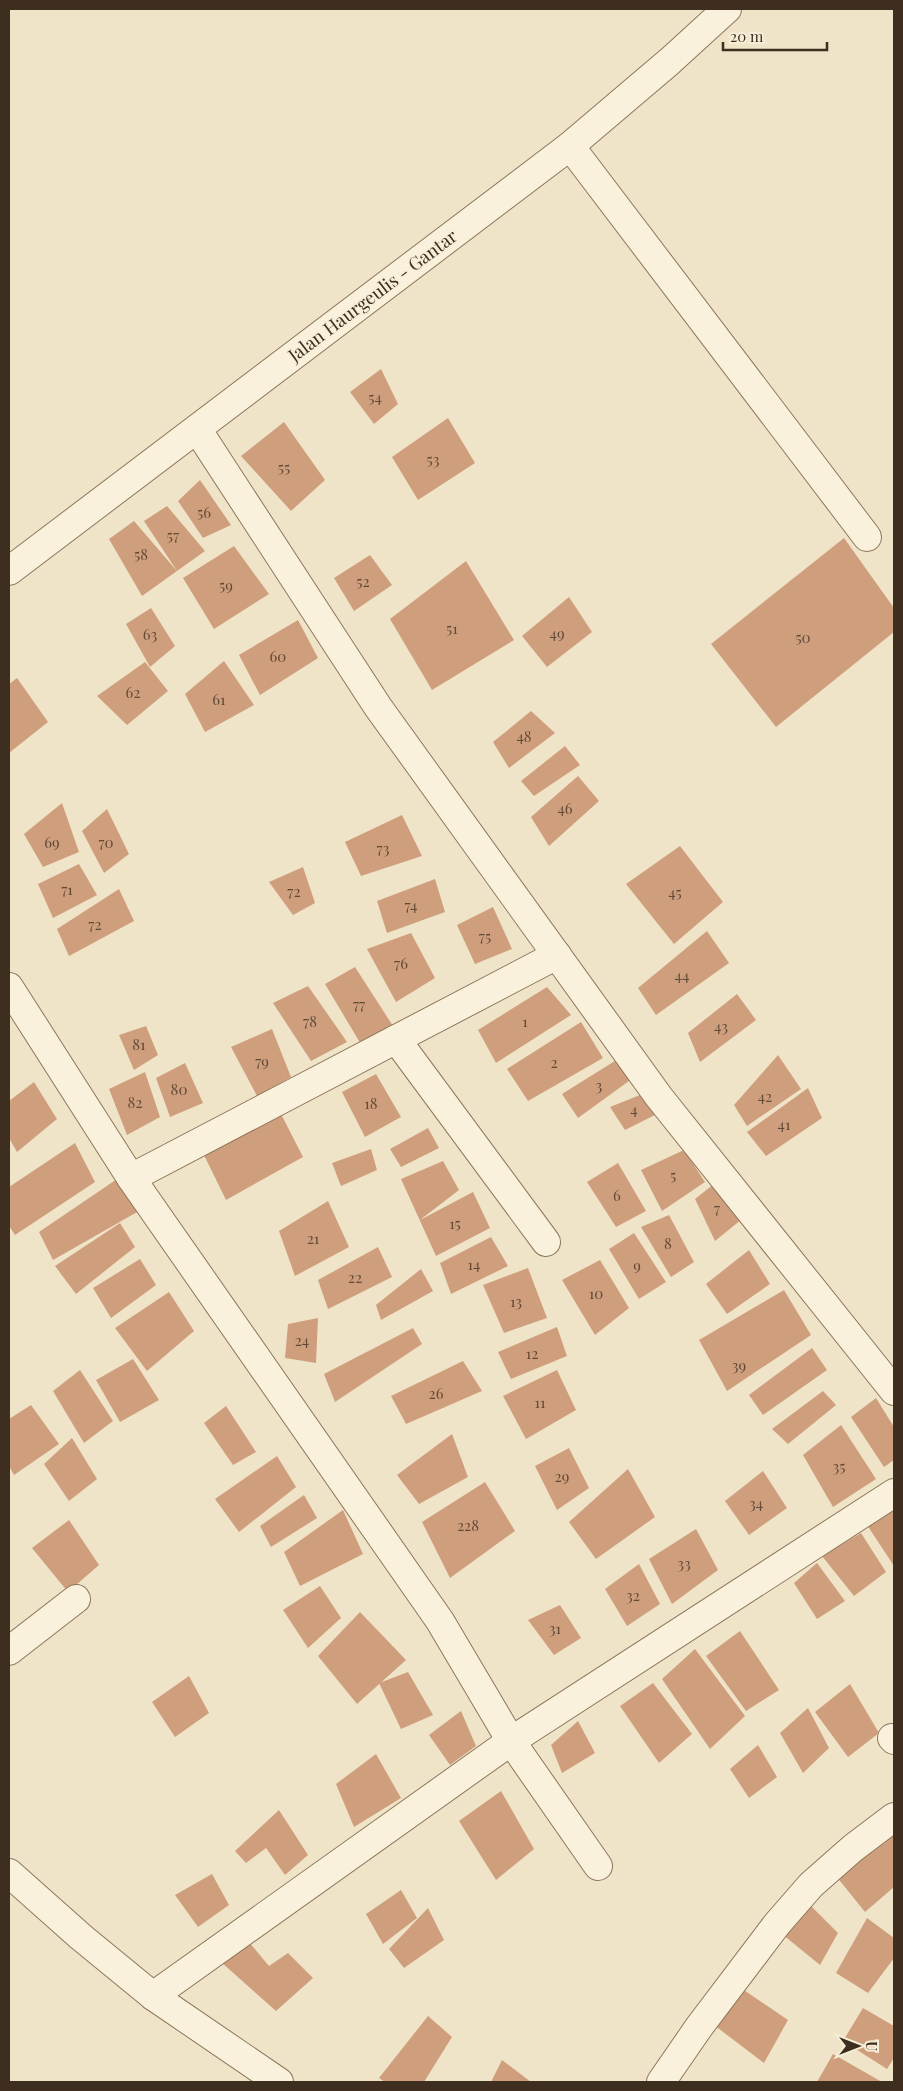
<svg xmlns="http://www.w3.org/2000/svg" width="903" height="2091" font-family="'Playfair Display',serif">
<rect width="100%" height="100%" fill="#f0e4c8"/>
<!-- building -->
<g fill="#cf9f7d">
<path d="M381 369 398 404 374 424 350 392Z"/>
<path d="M448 418 475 463 418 500 392 457Z"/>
<path d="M284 422 325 480 291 511 241 456Z"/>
<path d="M200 480 231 525 203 538 178 501Z"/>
<path d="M167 506 205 551 177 571 144 521Z"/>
<path d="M134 521 177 571 142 596 109 539Z"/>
<path d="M844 538 894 608V632L776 727 711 644Z"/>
<path d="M234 546 269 594 214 629 183 578Z"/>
<path d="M370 555 392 585 354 611 334 578Z"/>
<path d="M466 561 514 640 432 690 390 619Z"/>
<path d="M569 597 592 632 547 667 522 636Z"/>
<path d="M151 608 175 646 150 667 126 624Z"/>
<path d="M298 620 318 658 260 695 239 655Z"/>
<path d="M224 661 254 705 205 732 185 694Z"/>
<path d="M145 662 168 691 127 725 97 696Z"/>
<path d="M17 678 48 722 9 753V684Z"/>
<path d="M531 711 555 733 509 768 493 742Z"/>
<path d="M565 746 580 765 534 796 521 781Z"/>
<path d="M578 776 599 801 549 846 531 817Z"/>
<path d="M62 803 79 852 43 867 24 834Z"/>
<path d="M107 809 129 854 104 873 82 831Z"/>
<path d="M402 815 422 856 361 876 345 842Z"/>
<path d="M680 846 723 902 674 944 626 884Z"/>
<path d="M79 864 97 895 53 918 38 884Z"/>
<path d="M303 867 315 903 293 915 269 882Z"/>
<path d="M435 879 445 912 387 933 377 901Z"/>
<path d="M119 889 134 921 69 956 57 929Z"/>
<path d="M493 907 512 949 475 964 457 925Z"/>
<path d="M707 931 729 963 656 1015 638 988Z"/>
<path d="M411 933 435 978 396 1002 367 949Z"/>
<path d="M355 967 393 1026 362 1046 325 984Z"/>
<path d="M308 986 347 1042 311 1061 273 1003Z"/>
<path d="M547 987 571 1015 496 1063 478 1030Z"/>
<path d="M737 994 756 1020 700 1062 688 1033Z"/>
<path d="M581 1022 603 1058 528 1101 507 1069Z"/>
<path d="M146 1026 158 1055 134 1070 119 1035Z"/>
<path d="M272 1029 291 1077 257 1096 231 1047Z"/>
<path d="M778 1055 801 1089 747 1126 734 1105Z"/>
<path d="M618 1059 633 1078 578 1118 562 1094Z"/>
<path d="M185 1063 203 1103 170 1117 156 1078Z"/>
<path d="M145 1072 160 1117 127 1135 109 1089Z"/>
<path d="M376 1074 401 1117 365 1137 342 1092Z"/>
<path d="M34 1082 57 1119 17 1152 9 1138V1101Z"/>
<path d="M808 1088 822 1118 766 1156 747 1132Z"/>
<path d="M640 1095 659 1113 625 1130 610 1107Z"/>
<path d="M281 1114 303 1157 226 1200 203 1153Z"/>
<path d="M428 1128 439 1148 401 1167 390 1149Z"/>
<path d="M75 1143 95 1182 15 1235 9 1226V1187Z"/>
<path d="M371 1149 377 1170 341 1186 332 1163Z"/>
<path d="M684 1150 705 1182 662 1211 641 1170Z"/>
<path d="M443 1161 459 1190 420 1220 473 1192 490 1228 436 1256 401 1179Z"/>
<path d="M618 1163 646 1211 616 1227 587 1182Z"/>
<path d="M120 1177 139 1211 53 1260 39 1232Z"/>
<path d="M714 1184 742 1219 715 1241 695 1199Z"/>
<path d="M328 1201 349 1247 295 1276 279 1231Z"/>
<path d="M669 1215 694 1262 671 1277 641 1227Z"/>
<path d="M120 1223 135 1247 76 1294 55 1266Z"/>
<path d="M634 1233 666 1282 639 1299 609 1249Z"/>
<path d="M491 1237 508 1266 451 1294 440 1263Z"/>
<path d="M378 1247 392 1277 328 1309 318 1280Z"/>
<path d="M749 1250 770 1284 727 1314 706 1284Z"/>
<path d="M140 1259 156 1285 111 1318 93 1288Z"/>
<path d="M600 1260 629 1308 595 1335 562 1280Z"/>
<path d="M528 1268 547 1318 504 1333 483 1285Z"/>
<path d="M421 1269 433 1291 381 1320 376 1305Z"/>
<path d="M784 1290 811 1335 727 1391 699 1340Z"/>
<path d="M169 1292 194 1331 147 1371 115 1328Z"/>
<path d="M318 1318 316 1363 285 1358 288 1324Z"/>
<path d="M557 1327 567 1356 511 1379 498 1352Z"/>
<path d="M413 1328 422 1344 335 1402 324 1374Z"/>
<path d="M812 1348 827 1370 763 1415 749 1395Z"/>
<path d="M133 1359 159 1400 120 1422 96 1380Z"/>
<path d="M463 1361 482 1391 406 1424 391 1396Z"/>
<path d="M80 1370 113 1421 84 1443 53 1391Z"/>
<path d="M557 1370 576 1410 526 1439 503 1396Z"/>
<path d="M823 1391 836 1405 788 1444 772 1429Z"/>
<path d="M876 1398 894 1427V1460L884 1467 851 1417Z"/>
<path d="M31 1405 59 1444 14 1475 9 1466V1419Z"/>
<path d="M226 1406 256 1452 233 1465 204 1423Z"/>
<path d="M841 1425 876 1479 833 1507 803 1455Z"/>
<path d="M452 1434 468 1477 419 1504 397 1475Z"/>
<path d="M72 1438 97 1479 69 1501 44 1464Z"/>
<path d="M569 1448 589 1488 557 1510 535 1466Z"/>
<path d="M277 1456 296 1487 239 1532 215 1499Z"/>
<path d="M628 1469 655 1517 596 1559 569 1522Z"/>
<path d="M763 1471 787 1508 749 1535 725 1501Z"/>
<path d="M485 1482 515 1531 450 1578 422 1522Z"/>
<path d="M304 1495 317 1518 271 1547 260 1526Z"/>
<path d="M894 1506V1566L867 1525Z"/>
<path d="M343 1510 363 1554 300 1586 284 1552Z"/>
<path d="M69 1520 99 1565 68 1592 32 1548Z"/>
<path d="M696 1529 718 1570 672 1604 649 1559Z"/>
<path d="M861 1533 886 1572 854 1596 822 1556Z"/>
<path d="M817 1563 845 1601 817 1619 794 1583Z"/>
<path d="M639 1564 660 1604 627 1626 605 1589Z"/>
<path d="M320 1586 341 1618 308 1648 283 1610Z"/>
<path d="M560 1605 581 1638 554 1655 528 1620Z"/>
<path d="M360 1612 406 1660 357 1704 318 1656Z"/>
<path d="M740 1631 779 1690 746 1711 706 1656Z"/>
<path d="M695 1649 745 1716 710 1749 662 1679Z"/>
<path d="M408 1672 433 1715 401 1729 379 1683Z"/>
<path d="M189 1676 209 1713 175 1737 152 1702Z"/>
<path d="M653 1683 692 1734 659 1763 620 1706Z"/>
<path d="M850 1684 879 1733 848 1757 815 1712Z"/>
<path d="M808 1708 829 1748 803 1773 780 1733Z"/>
<path d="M461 1711 476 1746 450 1765 429 1735Z"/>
<path d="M578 1721 595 1753 562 1773 551 1745Z"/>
<path d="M758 1745 777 1777 749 1798 730 1769Z"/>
<path d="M376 1754 401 1798 354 1827 336 1784Z"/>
<path d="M501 1791 534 1849 496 1880 459 1821Z"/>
<path d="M279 1810 308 1855 285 1875 266 1848 246 1863 235 1851Z"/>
<path d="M894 1830V1887L865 1912 836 1876Z"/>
<path d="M212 1874 229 1905 198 1927 175 1895Z"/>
<path d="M401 1890 417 1918 383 1944 366 1914Z"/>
<path d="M807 1902 838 1933 820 1965 782 1934Z"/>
<path d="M428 1908 444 1940 404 1968 389 1949Z"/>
<path d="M867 1918 894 1938V1958L868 1993 836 1973Z"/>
<path d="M249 1942 269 1966 288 1953 313 1978 276 2011 221 1962Z"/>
<path d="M732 1982 788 2020 764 2063 710 2022Z"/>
<path d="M863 2008 894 2026V2058L887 2069 843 2041Z"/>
<path d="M428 2016 452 2037 424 2082H385L379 2078Z"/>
<path d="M833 2054 882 2082H817Z"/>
<path d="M502 2060 531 2082H491Z"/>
</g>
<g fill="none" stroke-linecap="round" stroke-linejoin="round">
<!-- minor casing -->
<g stroke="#8d765c" stroke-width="30">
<g id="minor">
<path d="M570 146 867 537"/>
<path d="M197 429 378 707 659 1097 894 1391"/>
<path d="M9 571 570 146 670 61 727 9"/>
<path d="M9 987 131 1178 440 1621 511 1741 598 1866"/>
<path d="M396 1039 546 1242"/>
<path d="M131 1178 557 955"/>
<path d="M9 1651 76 1599"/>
<path d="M892 1738 894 1740"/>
<path d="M9 1873 81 1937 153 1996 279 2082"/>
<path d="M153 1996 511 1741 894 1493"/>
<path d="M661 2082 699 2027 777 1924 811 1885 853 1848 894 1817"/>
</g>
</g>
<!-- minor -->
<use href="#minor" stroke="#faf1dc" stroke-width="28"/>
</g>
<g text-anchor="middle" stroke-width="4" stroke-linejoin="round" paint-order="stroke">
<!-- number labels -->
<g font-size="15" fill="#624a37">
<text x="375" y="403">54</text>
<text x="433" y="465">53</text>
<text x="284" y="473">55</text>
<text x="204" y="518">56</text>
<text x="173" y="541">57</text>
<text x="141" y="560">58</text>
<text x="363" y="587">52</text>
<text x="226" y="591">59</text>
<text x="452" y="634">51</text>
<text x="557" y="639">49</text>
<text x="150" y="640">63</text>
<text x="803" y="643">50</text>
<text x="278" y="662">60</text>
<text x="133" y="698">62</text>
<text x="219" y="705">61</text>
<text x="524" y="742">48</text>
<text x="565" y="814">46</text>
<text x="52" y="848">69</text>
<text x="106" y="848">70</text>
<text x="383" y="854">73</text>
<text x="67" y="895">71</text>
<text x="294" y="897">72</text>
<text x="675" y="898">45</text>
<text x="411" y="911">74</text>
<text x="95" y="930">72</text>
<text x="485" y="942">75</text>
<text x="401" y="969">76</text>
<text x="682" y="981">44</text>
<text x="359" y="1010">77</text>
<text x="310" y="1027">78</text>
<text x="525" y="1027">1</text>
<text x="721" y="1032">43</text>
<text x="139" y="1050">81</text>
<text x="262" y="1067">79</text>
<text x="554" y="1068">2</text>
<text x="599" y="1091">3</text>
<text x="179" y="1095">80</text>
<text x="765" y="1102">42</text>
<text x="135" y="1108">82</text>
<text x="371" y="1109">18</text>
<text x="634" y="1115">4</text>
<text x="784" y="1130">41</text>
<text x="673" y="1181">5</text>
<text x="617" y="1201">6</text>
<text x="717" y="1214">7</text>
<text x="455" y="1229">15</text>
<text x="313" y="1244">21</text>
<text x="668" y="1249">8</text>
<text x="474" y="1270">14</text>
<text x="637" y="1271">9</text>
<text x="355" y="1283">22</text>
<text x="596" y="1299">10</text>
<text x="516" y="1307">13</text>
<text x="302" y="1346">24</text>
<text x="532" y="1359">12</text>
<text x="739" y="1371">39</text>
<text x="436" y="1399">26</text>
<text x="540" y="1408">11</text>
<text x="839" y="1472">35</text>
<text x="562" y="1482">29</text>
<text x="756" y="1509">34</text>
<text x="468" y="1531">228</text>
<text x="684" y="1569">33</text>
<text x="633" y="1601">32</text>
<text x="555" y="1634">31</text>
</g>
<!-- street labels -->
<g font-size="18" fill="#3d2e20" stroke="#f7eed8">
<text transform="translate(373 296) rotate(-37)" y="6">Jalan Haurgeulis - Gantar</text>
</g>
</g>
<!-- border -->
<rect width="903" height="2091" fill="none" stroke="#3d2e20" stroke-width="20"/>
<!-- north arrow -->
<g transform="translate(858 2046) rotate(90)" stroke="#f7eed8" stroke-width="4" paint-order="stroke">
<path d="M0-4L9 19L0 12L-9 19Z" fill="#3d2e20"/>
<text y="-8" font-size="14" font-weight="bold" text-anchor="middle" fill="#3d2e20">U</text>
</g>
<!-- scale -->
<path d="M723 42v8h104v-8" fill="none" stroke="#3d2e20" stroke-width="2.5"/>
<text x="730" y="42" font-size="15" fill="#3d2e20" stroke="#f7eed8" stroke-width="4" paint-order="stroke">20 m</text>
</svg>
